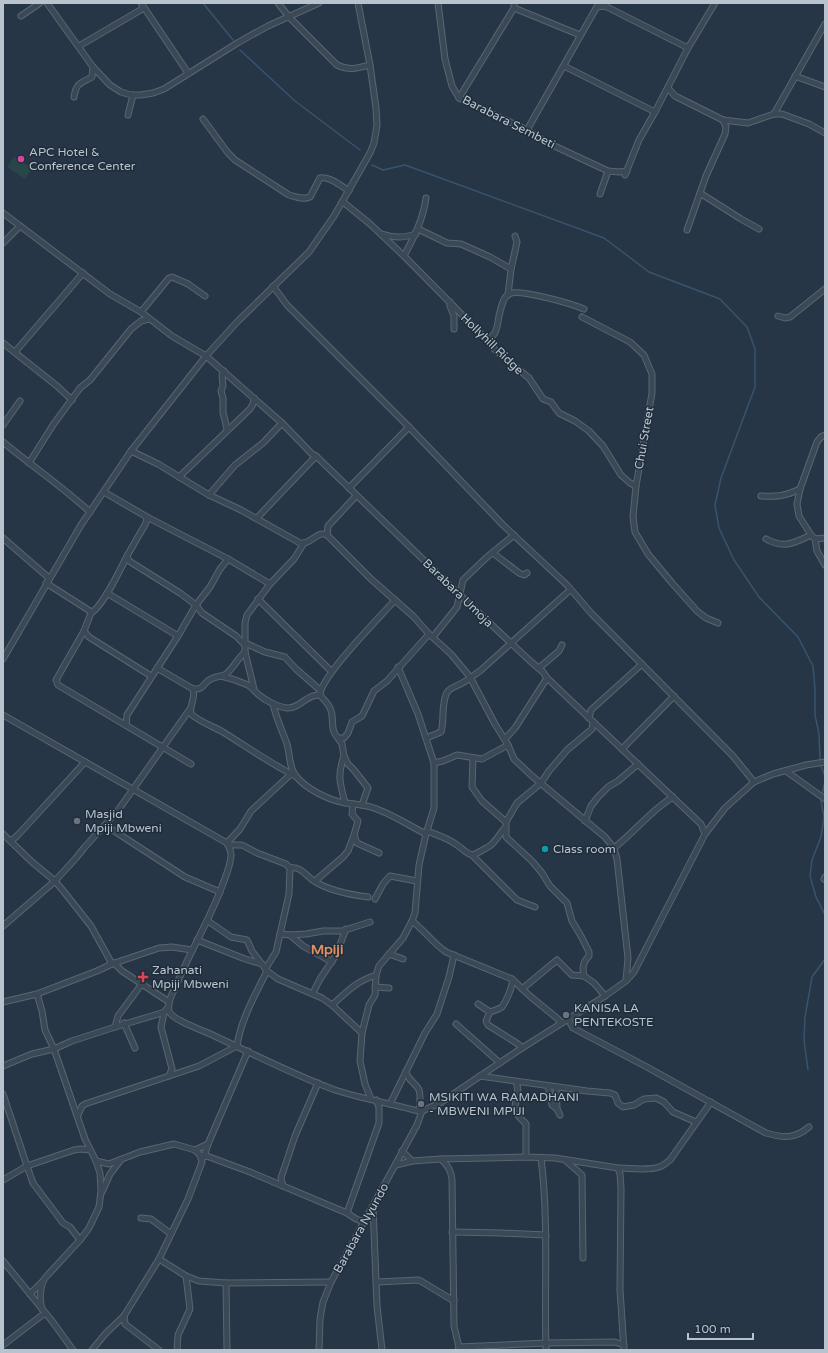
<svg xmlns="http://www.w3.org/2000/svg" width="828" height="1353" font-family="'Varela Round',sans-serif">
<rect width="100%" height="100%" fill="#263646"/>
<!-- green -->
<path fill="#284647" d="M14 157 32 168 25 179 7 167Z"/>
<g fill="none" stroke-linecap="round" stroke-linejoin="round">
<!-- stream -->
<g stroke="#39536e" stroke-width="1.5">
<path d="M203 3 233 40"/>
<path d="M240 50 295 101 360 150"/>
<path d="M372 165 383 170 405 165 604 238 649 272 720 299 747 327 755 349V387L721 478 715 505 719 528 734 560 759 597 798 637 813 666 815 689V715L819 734 820 759"/>
<path d="M821 766 825 776"/>
<path d="M822 794 825 782"/>
<path d="M822 798 821 801 824 817 821 837 812 860 810 876 816 897 825 915"/>
<path d="M808 1070 804 1040 805 1017 812 977 825 959"/>
</g>
<!-- minor casing -->
<g stroke="#596672" stroke-width="7">
<g id="minor">
<path d="M47 3 93 67 110 85 121 92 131 95H141L153 93 164 89 239 42 268 26 319 3"/>
<path d="M141 3 188 73"/>
<path d="M278 3 289 17 337 65C349 71 358 68 370 65"/>
<path d="M438 3 445 59 452 86 459 98 527 130 548 143 608 171 619 172 627 171"/>
<path d="M597 7 605 6 688 48"/>
<path d="M514 8 580 35"/>
<path d="M21 16 40 3"/>
<path d="M79 46 144 8"/>
<path d="M564 66 655 112"/>
<path d="M795 76 825 87"/>
<path d="M668 88 675 96 723 120 748 123 774 114H782L809 124 825 133"/>
<path d="M74 97C76 83 81 83 92 77L93 67"/>
<path d="M459 98 514 8V3"/>
<path d="M774 114 825 24"/>
<path d="M128 115 133 95"/>
<path d="M203 119 228 153 235 160 289 195C296 197 303 200 310 197L320 178C330 176 341 186 349 191"/>
<path d="M527 130 599 3"/>
<path d="M625 175 639 140 655 112 688 48 715 3"/>
<path d="M700 193 741 219 759 229"/>
<path d="M600 194 608 171"/>
<path d="M343 202 369 223 404 256 487 340 494 349 529 378 543 399 551 402 559 413 575 421 589 431 603 446 621 475 630 483 636 486"/>
<path d="M3 213 110 294 141 312 172 336 206 356 282 423 312 454 316 456 460 595 529 660 543 672 547 678 701 824 705 834"/>
<path d="M418 229 447 243 461 244 490 257 511 269"/>
<path d="M687 230 706 176 725 134 726 127 723 120"/>
<path d="M382 234C394 238 403 238 416 234"/>
<path d="M3 243 20 226"/>
<path d="M404 256C414 237 423 220 426 198"/>
<path d="M273 286 287 305 409 427 503 525 567 585 591 613 733 756 754 782"/>
<path d="M508 295 511 269 517 242 515 236"/>
<path d="M450 302V306L454 316V329"/>
<path d="M141 312 169 278 172 277 188 284 205 296"/>
<path d="M778 316 785 318 790 317 825 289"/>
<path d="M582 317 630 342 644 355 652 374V393L636 486 633 517 635 532 648 554 672 583 697 611 706 618 718 623"/>
<path d="M487 340C497 335 497 327 499 316 501 309 502 298 509 294 518 288 572 304 584 309"/>
<path d="M3 343 57 386 72 400"/>
<path d="M15 352 83 273"/>
<path d="M224 371 222 375 223 386 221 391 223 398V413L225 420 227 430"/>
<path d="M3 425 20 401"/>
<path d="M825 435 821 437 817 442 800 489 797 504 799 516 811 535 815 539 825 538"/>
<path d="M3 442C32 466 63 487 90 512"/>
<path d="M131 451 158 464 209 495 241 510 300 543C311 545 317 530 327 535L371 579 413 616 429 634 451 654 470 677 495 724 508 745 514 759 532 776 605 837 614 848 617 859 628 958 626 980"/>
<path d="M29 463 53 425 80 388 90 380 131 329 141 321 149 319"/>
<path d="M179 477 250 409 253 404 254 398"/>
<path d="M349 488 409 427"/>
<path d="M104 492 147 517 146 523 127 556 129 561 180 593 196 605 202 613 236 636 245 645"/>
<path d="M209 495 235 465 263 443 282 423"/>
<path d="M761 496C778 497 785 496 800 489"/>
<path d="M147 517 228 559 270 584"/>
<path d="M257 518 316 456"/>
<path d="M327 535 328 526 356 496"/>
<path d="M3 538 49 578"/>
<path d="M766 539C784 549 794 543 811 535"/>
<path d="M815 539 817 551 825 565"/>
<path d="M493 553 519 573 524 575 527 573"/>
<path d="M46 583 90 611 91 613 84 631 89 637 151 676"/>
<path d="M107 593 178 636"/>
<path d="M258 599 331 671"/>
<path d="M91 613C103 606 120 570 127 556"/>
<path d="M84 631 56 680 58 685 191 764"/>
<path d="M433 637 457 607 463 580 486 558 514 535"/>
<path d="M245 643 265 652 285 657 296 669 320 690"/>
<path d="M3 659 81 525 131 451 206 356 238 321 309 252 334 216 370 153 374 143 377 125 376 108 370 65 358 3"/>
<path d="M157 668 193 689C205 690 202 683 211 679 216 676 222 677 226 674 232 670 239 657 245 652"/>
<path d="M539 668 559 651 562 645"/>
<path d="M221 676C230 678 239 681 248 685 253 688 255 692 259 695 266 701 278 707 287 708 300 709 306 694 320 695 323 699 328 703 330 708 335 718 329 729 338 738H344L348 733 352 722 362 716 374 691 387 681 429 634"/>
<path d="M193 689C196 699 189 705 191 714 200 722 212 726 223 732 247 747 270 763 295 776"/>
<path d="M254 689 245 652V623L247 615 270 584 294 559 304 543"/>
<path d="M320 695C320 677 381 616 395 600"/>
<path d="M273 704C276 718 282 730 287 744 290 754 289 768 296 776 306 789 330 801 346 803 358 805 369 805 379 810 395 816 410 826 426 834"/>
<path d="M3 715 227 843C229 847 231 850 231 855 231 863 227 873 224 881 211 918 190 951 175 988 172 994 167 1003 169 1011 171 1019 199 1029 208 1033 250 1052 291 1074 335 1090 359 1098 388 1103 414 1110L422 1111 440 1103 522 1048 605 996 626 981 634 972 705 834 725 808 754 782 773 774 806 765 825 762"/>
<path d="M589 718 591 710 642 664"/>
<path d="M126 725 127 715 178 636 196 605 210 587 220 569 228 559"/>
<path d="M338 738 342 744 344 756 348 764 354 770 368 788 362 805"/>
<path d="M426 738 441 732C444 722 442 713 444 703 446 687 452 689 464 682 470 679 475 674 480 671L570 590"/>
<path d="M505 739 515 728 547 678"/>
<path d="M622 749 674 696"/>
<path d="M344 756C337 776 340 783 345 803"/>
<path d="M473 758 472 787 482 801 506 822"/>
<path d="M434 763 443 761 457 755 482 759 508 745"/>
<path d="M786 771 825 799"/>
<path d="M353 804 352 814 358 821 354 835 357 843 379 853"/>
<path d="M585 821 591 806 598 797 608 787 618 781 638 764"/>
<path d="M105 825 185 877 220 892"/>
<path d="M427 831C437 835 448 838 457 845 462 848 467 855 473 855 474 855 490 846 491 845 497 840 500 833 505 828"/>
<path d="M3 834 32 862 55 881 65 893 91 926 112 964"/>
<path d="M11 841 18 835 85 762"/>
<path d="M227 843 240 829 251 811 291 774"/>
<path d="M228 845H242L257 853 286 864 290 868 289 894 276 952 266 968"/>
<path d="M614 848C635 832 651 810 673 797"/>
<path d="M472 855 517 900 535 907"/>
<path d="M290 868C301 866 306 876 314 881 328 890 352 895 368 897"/>
<path d="M824 879 825 877"/>
<path d="M315 881 343 857 348 851 354 835"/>
<path d="M375 899 383 884 390 876 417 881"/>
<path d="M208 921 231 937 247 940 252 951 267 971 278 979 322 998 332 1005 362 1033"/>
<path d="M412 921C424 930 433 943 446 952L512 979 531 997 558 1019 561 1023"/>
<path d="M3 926 55 881 76 858 84 848 119 809 190 709"/>
<path d="M280 934 290 935 306 934 323 931H342L370 922"/>
<path d="M290 935 303 946 332 962"/>
<path d="M197 940 245 959 262 964"/>
<path d="M389 954 403 959"/>
<path d="M114 963 122 971 169 1002"/>
<path d="M584 976C582 967 583 962 589 956V952L581 936 572 921 567 903 550 886 542 873 532 861 506 837V822L517 803 541 783 549 771 567 750 592 729 593 722"/>
<path d="M375 987 389 988"/>
<path d="M522 989 557 960 572 975 584 976 594 983 605 996"/>
<path d="M313 993 320 979 336 955 346 929"/>
<path d="M37 994 42 1011 45 1030 54 1049 85 1139 96 1161 100 1173 101 1191 99 1207 89 1228 80 1240 45 1278C40 1286 39 1299 42 1309"/>
<path d="M3 1002 37 994 97 971 112 964 159 948 172 947 192 950"/>
<path d="M478 1004 490 1012 486 1021 488 1025 518 1044 522 1048"/>
<path d="M332 1005C348 991 355 982 376 975"/>
<path d="M490 1012C493 1011 499 1009 502 1007 505 1003 514 985 512 979"/>
<path d="M568 1019 573 1028 645 1066 766 1133C783 1138 795 1139 809 1127"/>
<path d="M124 1023 135 1048"/>
<path d="M456 1024 500 1063"/>
<path d="M115 1027 118 1016 141 985"/>
<path d="M3 1066 32 1054 54 1049 72 1041 115 1027 165 1012"/>
<path d="M406 1071C407 1080 416 1083 419 1090 421 1097 420 1104 419 1111"/>
<path d="M169 1076 199 1066 237 1046C241 1019 255 995 267 971"/>
<path d="M480 1076 587 1091 610 1093 615 1095 618 1103 623 1107 634 1105 644 1099 656 1098 664 1102 673 1112 696 1122"/>
<path d="M516 1082C522 1095 511 1103 517 1114 519 1118 524 1121 526 1124V1157"/>
<path d="M548 1086 552 1105 557 1109"/>
<path d="M556 1087 557 1109 560 1115"/>
<path d="M3 1094 27 1166 33 1183 63 1223 70 1227 80 1240"/>
<path d="M371 1099 365 1084 360 1061 362 1033 369 1005 375 995 376 975 379 966 403 938 412 921 415 913 419 865 426 834 434 808V763L418 714 398 667"/>
<path d="M390 1104 425 1033 437 1014 449 977 454 955"/>
<path d="M78 1115 82 1106 85 1104 169 1076 172 1069 161 1027 164 1013 168 1007"/>
<path d="M195 1150 208 1144"/>
<path d="M402 1151 412 1161"/>
<path d="M204 1155 250 1172 347 1213 356 1219 364 1222"/>
<path d="M204 1157 208 1144 248 1051"/>
<path d="M541 1158C549 1222 544 1286 546 1350"/>
<path d="M441 1159C448 1166 451 1170 452 1180L454 1326 459 1347 458 1350"/>
<path d="M565 1160 582 1175 583 1258"/>
<path d="M396 1165 412 1161 441 1159 526 1157 555 1158 618 1168 620 1174 621 1188 620 1290 624 1350"/>
<path d="M618 1168C629 1168 649 1171 659 1167 663 1166 666 1163 670 1160L711 1102"/>
<path d="M3 1180 27 1166 74 1150 81 1149 89 1150"/>
<path d="M283 1186 281 1178 295 1136 318 1083"/>
<path d="M102 1192 110 1174 120 1161"/>
<path d="M373 1206 377 1306 382 1350"/>
<path d="M347 1213 379 1123V1107L376 1100"/>
<path d="M141 1218 151 1219 171 1234"/>
<path d="M452 1232 500 1233 546 1235"/>
<path d="M159 1259 186 1276 199 1281 226 1283 331 1282"/>
<path d="M3 1261 52 1321 73 1350"/>
<path d="M377 1282 419 1280 454 1301"/>
<path d="M226 1283 227 1350"/>
<path d="M31 1295 30 1294 42 1282"/>
<path d="M124 1316 125 1324 159 1350"/>
<path d="M3 1345 45 1313"/>
<path d="M459 1347 546 1343 615 1342 624 1345"/>
<path d="M92 1350 106 1333 124 1316 159 1259 188 1199 202 1162 200 1155 195 1150 174 1144 140 1152 109 1164 96 1161"/>
<path d="M177 1350 178 1335 190 1309 186 1276"/>
<path d="M319 1350 320 1319 323 1302 331 1282 417 1125 422 1111"/>
</g>
</g>
<!-- minor -->
<use href="#minor" stroke="#3b4855" stroke-width="5"/>
</g>
<!-- markers -->
<circle fill="#d1479c" stroke="#1f2d3b" stroke-width="1.5" cx="21" cy="159" r="4"/>
<g fill="#6b7280" stroke="#1f2d3b" stroke-width="1.5">
<circle cx="77" cy="821" r="4"/>
<circle cx="566" cy="1015" r="4"/>
<circle cx="421" cy="1104" r="4"/>
</g>
<circle fill="#0f9aa8" stroke="#1f2d3b" stroke-width="1.5" cx="545" cy="849" r="4"/>
<path fill="#e0444e" stroke="#1f2d3b" stroke-width="1.5" d="M141 971h4v4h4v4h-4v4h-4v-4h-4v-4h4z"/>
<g text-anchor="middle" stroke-width="3" stroke-linejoin="round" paint-order="stroke">
<!-- street labels -->
<g font-size="12" fill="#b9c3ce" stroke="#1f2d3b">
<text transform="translate(509 122) rotate(27)" y="4">Barabara Sembeti</text>
<text transform="translate(492 344) rotate(44)" y="4">Hollyhill Ridge</text>
<text transform="translate(644 438) rotate(-80)" y="4">Chui Street</text>
<text transform="translate(458 593) rotate(44)" y="4">Barabara Umoja</text>
<text transform="translate(361 1228) rotate(-61)" y="4">Barabara Nyundo</text>
</g>
<!-- poi labels -->
<g font-size="12" fill="#b9c3ce" stroke="#1f2d3b" text-anchor="start">
<text x="29" y="156">APC Hotel &amp;<tspan x="29" dy="14">Conference Center</tspan></text>
<text x="85" y="818">Masjid<tspan x="85" dy="14">Mpiji Mbweni</tspan></text>
<text x="553" y="853">Class room</text>
<text x="152" y="974">Zahanati<tspan x="152" dy="14">Mpiji Mbweni</tspan></text>
<text x="574" y="1012">KANISA LA<tspan x="574" dy="14">PENTEKOSTE</tspan></text>
<text x="429" y="1101">MSIKITI WA RAMADHANI<tspan x="429" dy="14">- MBWENI MPIJI</tspan></text>
</g>
<!-- quarter labels -->
<g font-size="14" font-weight="bold" fill="#de8f64" stroke="#1f2d3b">
<text x="327" y="954">Mpiji</text>
</g>
</g>
<!-- border -->
<rect width="828" height="1353" fill="none" stroke="#b9c3ce" stroke-width="8"/>
<!-- scale -->
<path d="M688 1333v6h65v-6" fill="none" stroke="#b9c3ce" stroke-width="2"/>
<text x="694" y="1333" font-size="12" fill="#b9c3ce" stroke="#1f2d3b" stroke-width="3" paint-order="stroke">100 m</text>
</svg>
